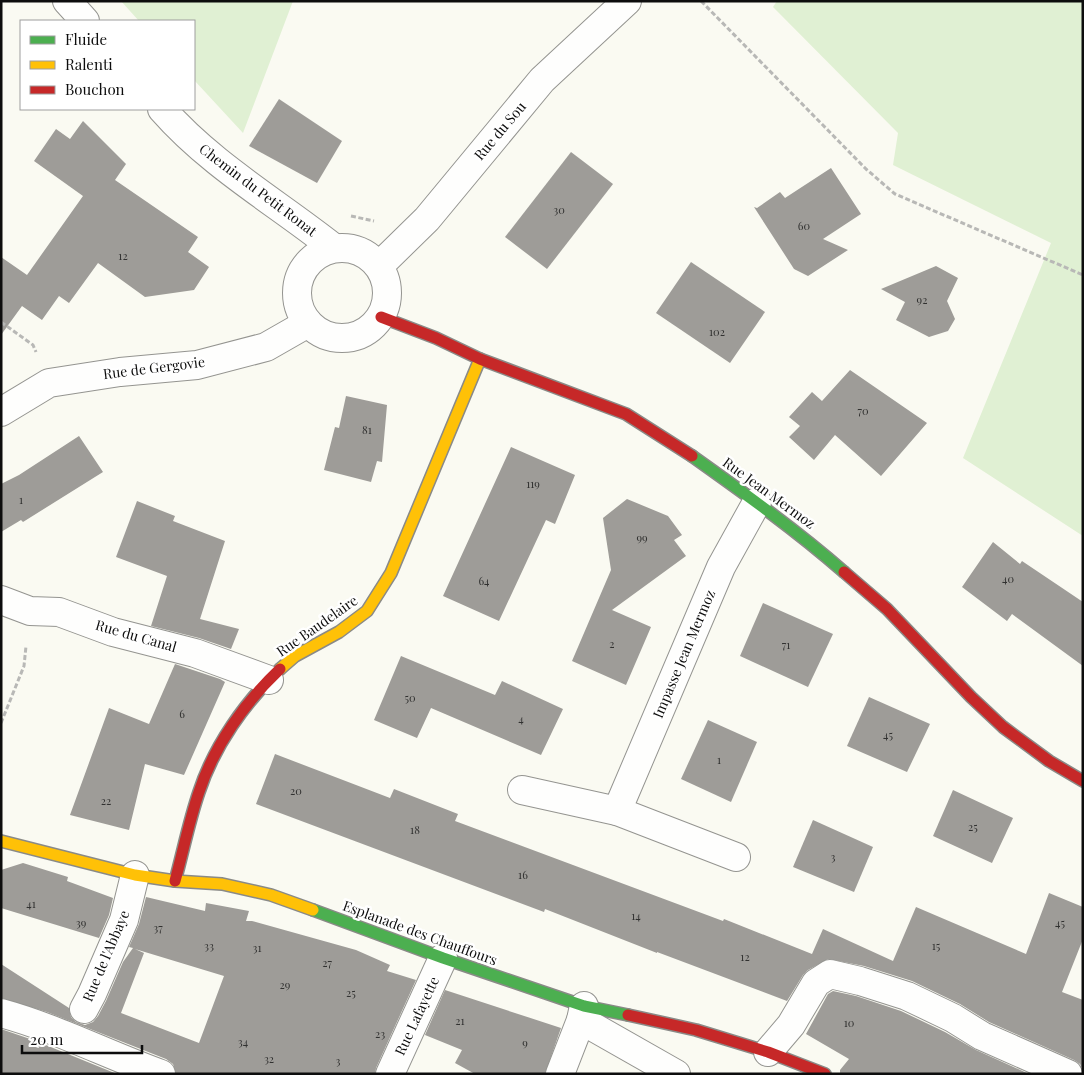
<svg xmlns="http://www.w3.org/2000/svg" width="1084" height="1075" font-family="'Playfair Display',serif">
<rect width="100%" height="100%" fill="#fafaf2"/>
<!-- green -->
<g fill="#e0f0d3">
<path d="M121 1H293L243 133 194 80V21H139Z"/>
<path d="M777 1H1083V536L963 458 1051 243 893 165 898 133 773 7Z"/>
</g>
<!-- building -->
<g fill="#9e9c98" fill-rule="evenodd">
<path d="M279 99 342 141 317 183 249 146Z"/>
<path d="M83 121 126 164 115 180 198 237 188 252 209 267 194 290 145 297 98 263 69 303 59 296 42 320 22 306 1 335V257L27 275 83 196 34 161 56 129 70 139Z"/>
<path d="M571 152 613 184 547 269 505 237Z"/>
<path d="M831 168 861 214 823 239 848 250 808 276 794 269 754 207 757 208 780 192 785 198Z"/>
<path d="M691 262 765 312 730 363 656 313Z"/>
<path d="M936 266 958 278 947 301 955 319 948 331 929 337 896 320 905 302 881 289Z"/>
<path d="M850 370 927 423 881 476 835 435 814 460 789 437 800 426 789 417 812 392 822 401Z"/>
<path d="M346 396 387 405 382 462 377 461 371 482 324 470 335 427 339 428Z"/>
<path d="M79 436 103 472 23 522 21 520 1 532V484L19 475Z"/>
<path d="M511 447 575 475 555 524 546 520 499 621 443 596Z"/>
<path d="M627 499 668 516 682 535 674 540 686 556 612 610 651 627 626 685 572 661 611 570 603 518Z"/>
<path d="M137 501 175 516 173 521 225 541 200 619 239 629 231 649 199 638 151 626 167 576 116 557Z"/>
<path d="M993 542 1020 564 1022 561 1083 602V666L1012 614 1007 621 962 587Z"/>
<path d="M763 603 833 634 808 687 740 656Z"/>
<path d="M401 656 495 695 502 681 563 709 541 755 431 708 417 738 374 720Z"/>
<path d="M175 664 220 679 225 682 184 775 145 764 129 830 70 815 109 708 149 724Z"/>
<path d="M869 697 930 724 907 772 847 746Z"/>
<path d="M708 720 757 742 731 802 681 779Z"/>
<path d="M275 754 390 798 394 789 458 814 455 821 723 921 724 919 812 954 823 929 893 961 916 907 1026 954 1049 893 1083 907V939L1062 992 1083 1000V1070L1080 1064 1074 1060 989 1022 960 1004 912 981 864 966 828 959 808 970 803 975 787 1001 657 952V953L545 909 544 912 256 804Z"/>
<path d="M953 790 1013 818 992 863 933 836Z"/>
<path d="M813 820 873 847 854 892 793 867Z"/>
<path d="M23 863 68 877 67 881 113 898 109 915 99 938 1 908V870Z"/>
<path d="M146 897 205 911 206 903 249 911 246 921H252L356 950 390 965 387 971 416 980 376 1068 375 1074H176L173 1064 166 1059 47 1012 1 998V964L69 1008 71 1017 76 1022 85 1025 93 1022 98 1016 106 1001 123 962 133 948 129 947 139 924ZM135 949 224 976 199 1043 121 1013 144 953Z"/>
<path d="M445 990 561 1028 545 1074H475L455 1063 462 1050 425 1035Z"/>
<path d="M833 991 856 996 901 1011 945 1032 976 1050 1029 1074H840V1070L849 1059 806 1034 828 994Z"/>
<path d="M1 1029 36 1041 117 1074H1Z"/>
</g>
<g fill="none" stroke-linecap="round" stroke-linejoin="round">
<!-- street casing -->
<g stroke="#949490" stroke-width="30">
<g id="street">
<path d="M67 1 85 21"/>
<path d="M162 109C211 165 276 202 334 248"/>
<circle cx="342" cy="293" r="45"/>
<path d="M379 266 427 219 542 80 627 1"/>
<path d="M1 412 49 383 120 372 197 365 266 347 308 323"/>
<path d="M1 600 30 611 59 612 113 632 195 653 269 680"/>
<path d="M522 790 617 811"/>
<path d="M736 857 617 811 721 567 757 502"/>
<path d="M84 1009 92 994 124 920 135 875"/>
<path d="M1 1013C56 1028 108 1055 161 1074"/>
<path d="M581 1020 676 1074"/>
<path d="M768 1052 791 1025 816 983 830 974 860 981 907 996 953 1018 982 1036 1068 1074"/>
<path d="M390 1074 443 958"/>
<path d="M560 1074 581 1020 584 1006"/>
</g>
</g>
<!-- fast casing -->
<g stroke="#8a8a87" stroke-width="14">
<g id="fast">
<path d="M692 456C744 493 796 530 844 572"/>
<path d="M313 910 443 958 584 1006 628 1015"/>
</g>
</g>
<!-- slow casing -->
<g stroke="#8a8a87" stroke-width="14">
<g id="slow">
<path d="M280 669 295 656 339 632 367 611 391 573 480 359"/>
<path d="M1 841 135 875 175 881 222 884 271 895 313 910"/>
</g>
</g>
<!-- jam casing -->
<g stroke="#8a8a87" stroke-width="14">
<g id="jam">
<path d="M381 317 436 338 480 359 626 414 692 456"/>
<path d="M844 572 887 609 971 697 1003 727 1049 761 1083 781"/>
<path d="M175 881C183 852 189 821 199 792 214 746 245 702 280 669"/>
<path d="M628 1015 696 1030 768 1052 825 1074"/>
</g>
</g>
<!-- path -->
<g stroke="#b8b8b6" stroke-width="3" stroke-dasharray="5 2.5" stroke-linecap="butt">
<path d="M701 1 866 169 895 194 1083 275"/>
<path d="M351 216 374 221"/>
<path d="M1 322 33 345 36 352"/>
<path d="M1 723 24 666 26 646"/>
</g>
<!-- street -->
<use href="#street" stroke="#fefefd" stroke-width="28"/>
<!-- fast -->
<use href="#fast" stroke="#4caf50" stroke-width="11"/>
<!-- slow -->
<use href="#slow" stroke="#ffc107" stroke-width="11"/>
<!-- jam -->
<use href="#jam" stroke="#c62828" stroke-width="11"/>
</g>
<g text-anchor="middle" stroke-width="5" stroke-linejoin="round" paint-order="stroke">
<!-- number labels -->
<g font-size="11" fill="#313130">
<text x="559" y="214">30</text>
<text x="804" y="230">60</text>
<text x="123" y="260">12</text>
<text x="922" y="304">92</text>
<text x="717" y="336">102</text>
<text x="863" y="415">70</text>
<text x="367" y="434">81</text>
<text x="533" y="488">119</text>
<text x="21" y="504">1</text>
<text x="642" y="542">99</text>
<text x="1008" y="583">40</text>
<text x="484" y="585">64</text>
<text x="612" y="648">2</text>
<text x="786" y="649">71</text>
<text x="410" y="702">50</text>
<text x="182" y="718">6</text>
<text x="521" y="723">4</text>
<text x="888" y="739">45</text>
<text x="719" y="764">1</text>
<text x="296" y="795">20</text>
<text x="106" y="805">22</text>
<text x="973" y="831">25</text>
<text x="415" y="834">18</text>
<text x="833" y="861">3</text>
<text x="523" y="879">16</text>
<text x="31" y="908">41</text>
<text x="636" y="920">14</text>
<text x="81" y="927">39</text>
<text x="1060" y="927">45</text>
<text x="158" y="932">37</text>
<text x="209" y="950">33</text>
<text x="936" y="950">15</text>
<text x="257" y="952">31</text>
<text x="745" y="961">12</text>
<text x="327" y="967">27</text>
<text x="285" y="989">29</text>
<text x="351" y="997">25</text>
<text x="460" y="1025">21</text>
<text x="849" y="1027">10</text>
<text x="380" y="1038">23</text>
<text x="243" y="1046">34</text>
<text x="525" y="1047">9</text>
<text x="269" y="1063">32</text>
<text x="338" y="1065">3</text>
</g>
<!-- street labels -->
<g font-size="14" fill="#0d0d0d" stroke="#fff">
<text transform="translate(500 131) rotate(-50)" y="5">Rue du Sou</text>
<text transform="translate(258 190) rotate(37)" y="5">Chemin du Petit Ronat</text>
<text transform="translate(154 368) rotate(-7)" y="5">Rue de Gergovie</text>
<text transform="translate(769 493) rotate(36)" y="5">Rue Jean Mermoz</text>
<text transform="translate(317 626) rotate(-35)" y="5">Rue Baudelaire</text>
<text transform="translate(136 636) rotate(16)" y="5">Rue du Canal</text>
<text transform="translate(684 654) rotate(-67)" y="5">Impasse Jean Mermoz</text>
<text transform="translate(420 933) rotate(20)" y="5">Esplanade des Chauffours</text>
<text transform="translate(106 956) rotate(-67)" y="5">Rue de l'Abbaye</text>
<text transform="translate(417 1016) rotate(-65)" y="5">Rue Lafayette</text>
</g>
</g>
<!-- border -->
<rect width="1084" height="1075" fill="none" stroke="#0d0d0d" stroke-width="5"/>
<!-- legend -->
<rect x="20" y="20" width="175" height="90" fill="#ffffff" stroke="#9e9e9e"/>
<rect x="30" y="36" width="25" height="8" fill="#4caf50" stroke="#9e9e9e"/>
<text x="65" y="45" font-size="15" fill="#0d0d0d">Fluide</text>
<rect x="30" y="61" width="25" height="8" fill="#ffc107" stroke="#9e9e9e"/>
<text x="65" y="70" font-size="15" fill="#0d0d0d">Ralenti</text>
<rect x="30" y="86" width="25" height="8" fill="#c62828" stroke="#9e9e9e"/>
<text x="65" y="95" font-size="15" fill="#0d0d0d">Bouchon</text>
<!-- scale -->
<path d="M22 1045v8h120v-8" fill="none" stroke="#0d0d0d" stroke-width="2.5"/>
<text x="30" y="1045" font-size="15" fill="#0d0d0d" stroke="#ffffff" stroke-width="4" paint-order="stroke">20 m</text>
</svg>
